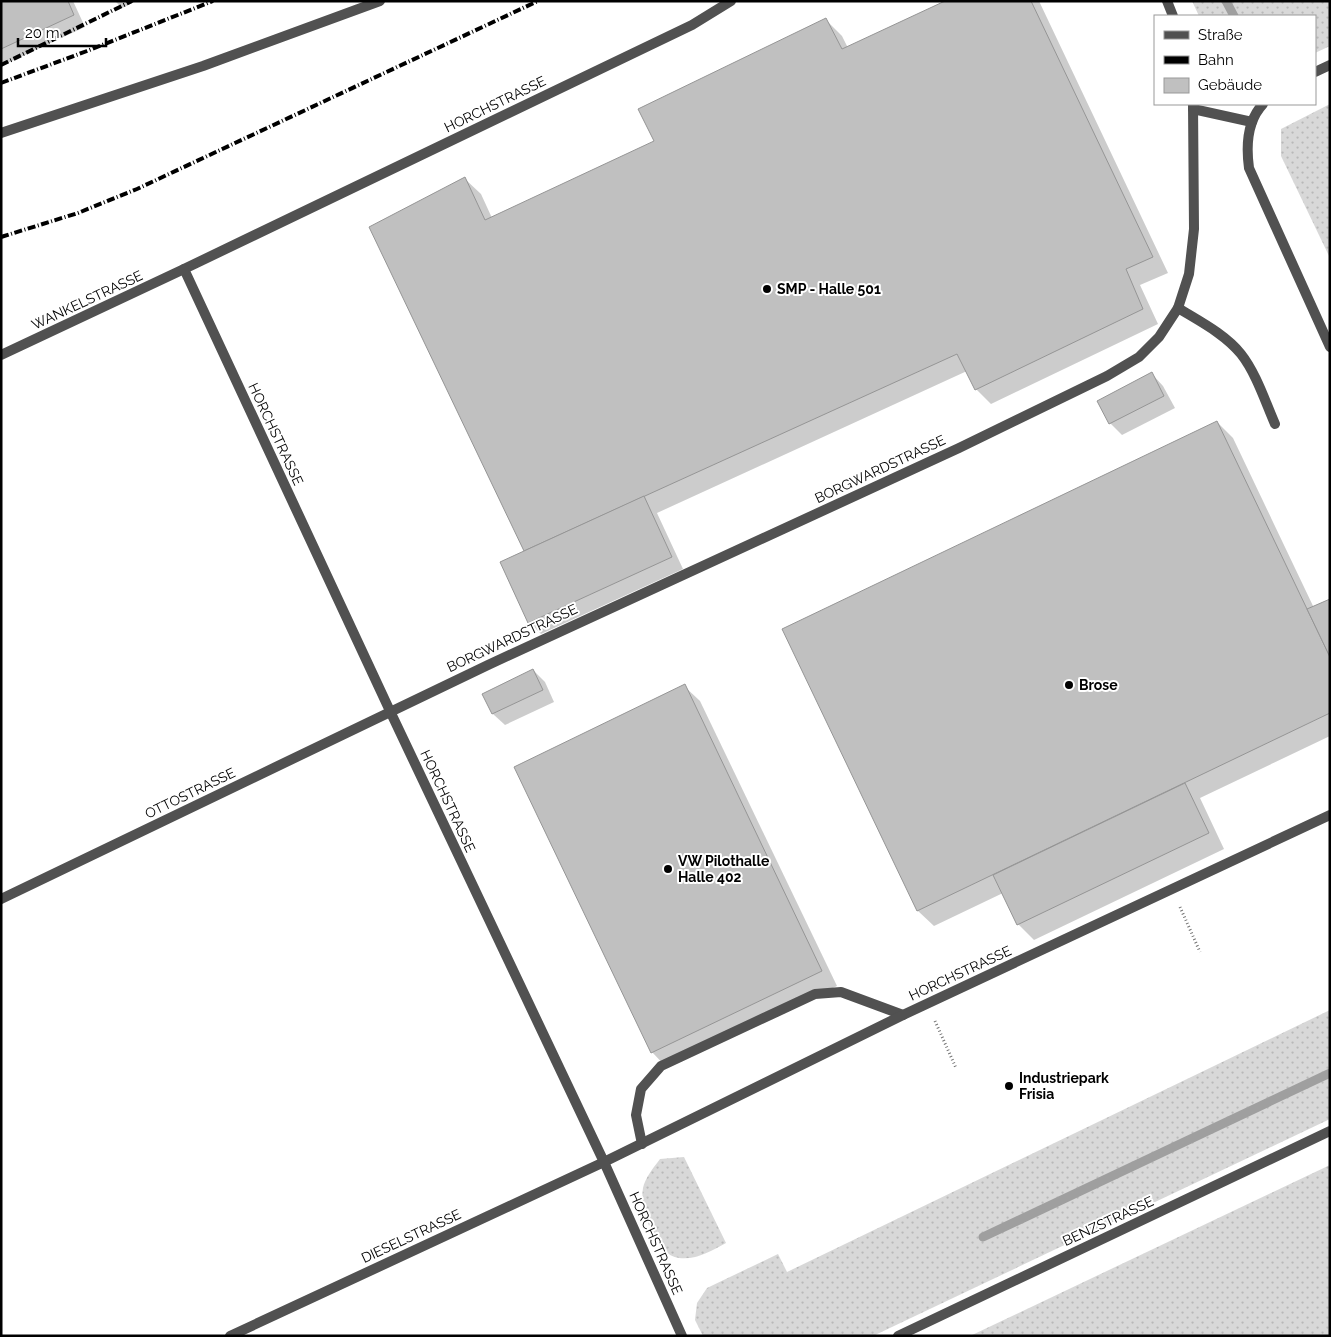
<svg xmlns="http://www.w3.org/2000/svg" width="1331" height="1337" font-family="Raleway,sans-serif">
<defs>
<pattern id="grass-dots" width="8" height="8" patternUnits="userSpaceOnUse" patternTransform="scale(1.25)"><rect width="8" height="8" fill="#d8d8d8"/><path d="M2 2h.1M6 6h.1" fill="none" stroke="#b8b8b8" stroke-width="1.8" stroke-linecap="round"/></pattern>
</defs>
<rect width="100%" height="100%" fill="#fff"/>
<!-- grass -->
<g fill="url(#grass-dots)">
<path d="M1192 1H1330V46L1315 53V16H1199Z"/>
<path d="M1330 104V258L1281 156V129Z"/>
<path d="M1330 1010V1119L873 1336H703L695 1320 697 1303 707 1288 778 1254 787 1272Z"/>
<path d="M684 1157 726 1243C711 1251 697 1260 679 1258 656 1256 639 1209 643 1188 645 1178 654 1167 660 1159Z"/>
<path d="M1330 1165V1336H970Z"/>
</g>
<!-- shadow -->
<g fill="#0003">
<path d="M1 1H73L85 27 1 66Z"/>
<path d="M115 1H137L122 8Z"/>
<path d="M948 1H1039L1168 273 1140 285 1158 324 991 404 976 389 967 371 657 513 683 569 541 634 529 622 527 552 465 179 481 194 492 218 655 142 826 20 842 36 848 48Z"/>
<path d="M1152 374 1163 386 1175 408 1122 435 1110 423Z"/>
<path d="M1217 422 1233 438 1314 608 1330 600V736L1200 798 1224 849 1034 940 1018 924 1003 893 934 926 918 911 784 630Z"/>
<path d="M533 670 545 682 554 702 505 725 493 714 484 694Z"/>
<path d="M684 686 700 701 837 986 667 1068 652 1052Z"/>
</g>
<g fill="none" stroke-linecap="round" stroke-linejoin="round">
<!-- stream -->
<g stroke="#9f9f9f" stroke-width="9">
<path d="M1226 1 1234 16"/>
<path d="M983 1237 1330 1073"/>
</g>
</g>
<!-- building -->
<g fill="#c0c0c0" stroke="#959595">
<path d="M1 1H68L74 15 1 49Z"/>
<path d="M945 1H1031L1153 257 1126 269 1143 309 975 390 957 354 524 551 369 227 465 177 485 220 654 141 638 109 826 18 842 49Z"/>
<path d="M1152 372 1164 396 1109 424 1097 401Z"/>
<path d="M1217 421 1330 657V713L917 911 782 629Z"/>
<path d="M644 496 672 557 528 623 500 562Z"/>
<path d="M1330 599V657L1307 609Z"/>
<path d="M533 669 543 690 492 714 482 694Z"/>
<path d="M685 684 822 971 651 1053 514 767Z"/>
<path d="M1185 783 1209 833 1017 925 993 875Z"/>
</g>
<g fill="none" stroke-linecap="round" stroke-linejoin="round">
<!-- path -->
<g stroke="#737373" stroke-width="3" stroke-dasharray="1 2.5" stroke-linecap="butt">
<path d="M1180 907 1200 952"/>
<path d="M935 1021 956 1068"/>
</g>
<!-- service -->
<g stroke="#515151" stroke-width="10">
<path d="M1193 109 1252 122"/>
<path d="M1 133 203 66 380 1"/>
<path d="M1178 308C1199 321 1225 334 1241 354 1256 373 1265 401 1275 424"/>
<path d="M642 1144 636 1115 641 1089 661 1066 815 994 841 992 903 1015"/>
</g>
<!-- minor -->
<g stroke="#515151" stroke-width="10">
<path d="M731 1 692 25 184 269 390 711 604 1162 903 1015 1330 815"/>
<path d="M1167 1 1173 16"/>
<path d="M1315 72 1330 65"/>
<path d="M1263 104C1247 121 1246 146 1249 168L1330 347"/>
<path d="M1 355 184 269"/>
<path d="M1 899 488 665 959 448 1107 376 1139 357 1159 337 1178 308 1189 274 1194 229 1193 104"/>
<path d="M230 1336 604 1162 682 1336"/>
<path d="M898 1336 1330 1131"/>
</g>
<!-- rail -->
<g stroke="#000" stroke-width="4" stroke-dasharray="8 2.5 1 2.5" stroke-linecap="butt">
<path d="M1 65 132 1"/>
<path d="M1 83 87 51 213 1"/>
<path d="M1 237 78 213 137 189 538 1"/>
</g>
</g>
<!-- markers -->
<g fill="#000" stroke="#fff" stroke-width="2">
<circle cx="767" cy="289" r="5"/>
<circle cx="1069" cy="685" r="5"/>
<circle cx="668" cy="869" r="5"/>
<circle cx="1009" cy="1086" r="5"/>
</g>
<g text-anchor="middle" stroke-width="4" stroke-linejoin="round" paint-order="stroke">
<!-- street labels -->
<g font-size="14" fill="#000" stroke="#fff">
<text transform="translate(495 104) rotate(-26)" y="5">HORCHSTRASSE</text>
<text transform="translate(87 300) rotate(-25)" y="5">WANKELSTRASSE</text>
<text transform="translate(276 434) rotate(65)" y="5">HORCHSTRASSE</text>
<text transform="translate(880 469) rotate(-25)" y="5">BORGWARDSTRASSE</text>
<text transform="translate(512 638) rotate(-25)" y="5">BORGWARDSTRASSE</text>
<text transform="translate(190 793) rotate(-26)" y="5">OTTOSTRASSE</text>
<text transform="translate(448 801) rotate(65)" y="5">HORCHSTRASSE</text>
<text transform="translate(960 973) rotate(-25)" y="5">HORCHSTRASSE</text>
<text transform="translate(1108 1221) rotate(-25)" y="5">BENZSTRASSE</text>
<text transform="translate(411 1236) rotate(-25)" y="5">DIESELSTRASSE</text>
<text transform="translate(656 1243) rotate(66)" y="5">HORCHSTRASSE</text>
</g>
<!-- poi labels -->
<g font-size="14" font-weight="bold" fill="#000" stroke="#fff" text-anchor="start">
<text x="777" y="294">SMP - Halle 501</text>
<text x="1079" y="690">Brose</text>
<text x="678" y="866">VW Pilothalle<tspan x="678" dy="16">Halle 402</tspan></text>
<text x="1019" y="1083">Industriepark<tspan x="1019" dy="16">Frisia</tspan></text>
</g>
</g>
<!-- border -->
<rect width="1331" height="1337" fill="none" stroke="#000000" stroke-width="5"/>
<!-- legend -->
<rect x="1154" y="15" width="162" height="90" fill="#ffffff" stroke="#999999"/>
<rect x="1164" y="31" width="25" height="8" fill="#515151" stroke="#999999"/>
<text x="1198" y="40" font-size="15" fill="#000000">Straße</text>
<rect x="1164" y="56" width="25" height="8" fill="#000000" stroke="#999999"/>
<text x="1198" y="65" font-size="15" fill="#000000">Bahn</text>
<rect x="1164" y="78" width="25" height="15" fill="#c0c0c0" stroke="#999999"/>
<text x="1198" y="90" font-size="15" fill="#000000">Gebäude</text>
<!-- scale -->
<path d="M18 38v8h88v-8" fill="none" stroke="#000000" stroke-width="2.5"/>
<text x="25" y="38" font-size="15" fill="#000000" stroke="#ffffff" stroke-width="4" paint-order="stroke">20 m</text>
</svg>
